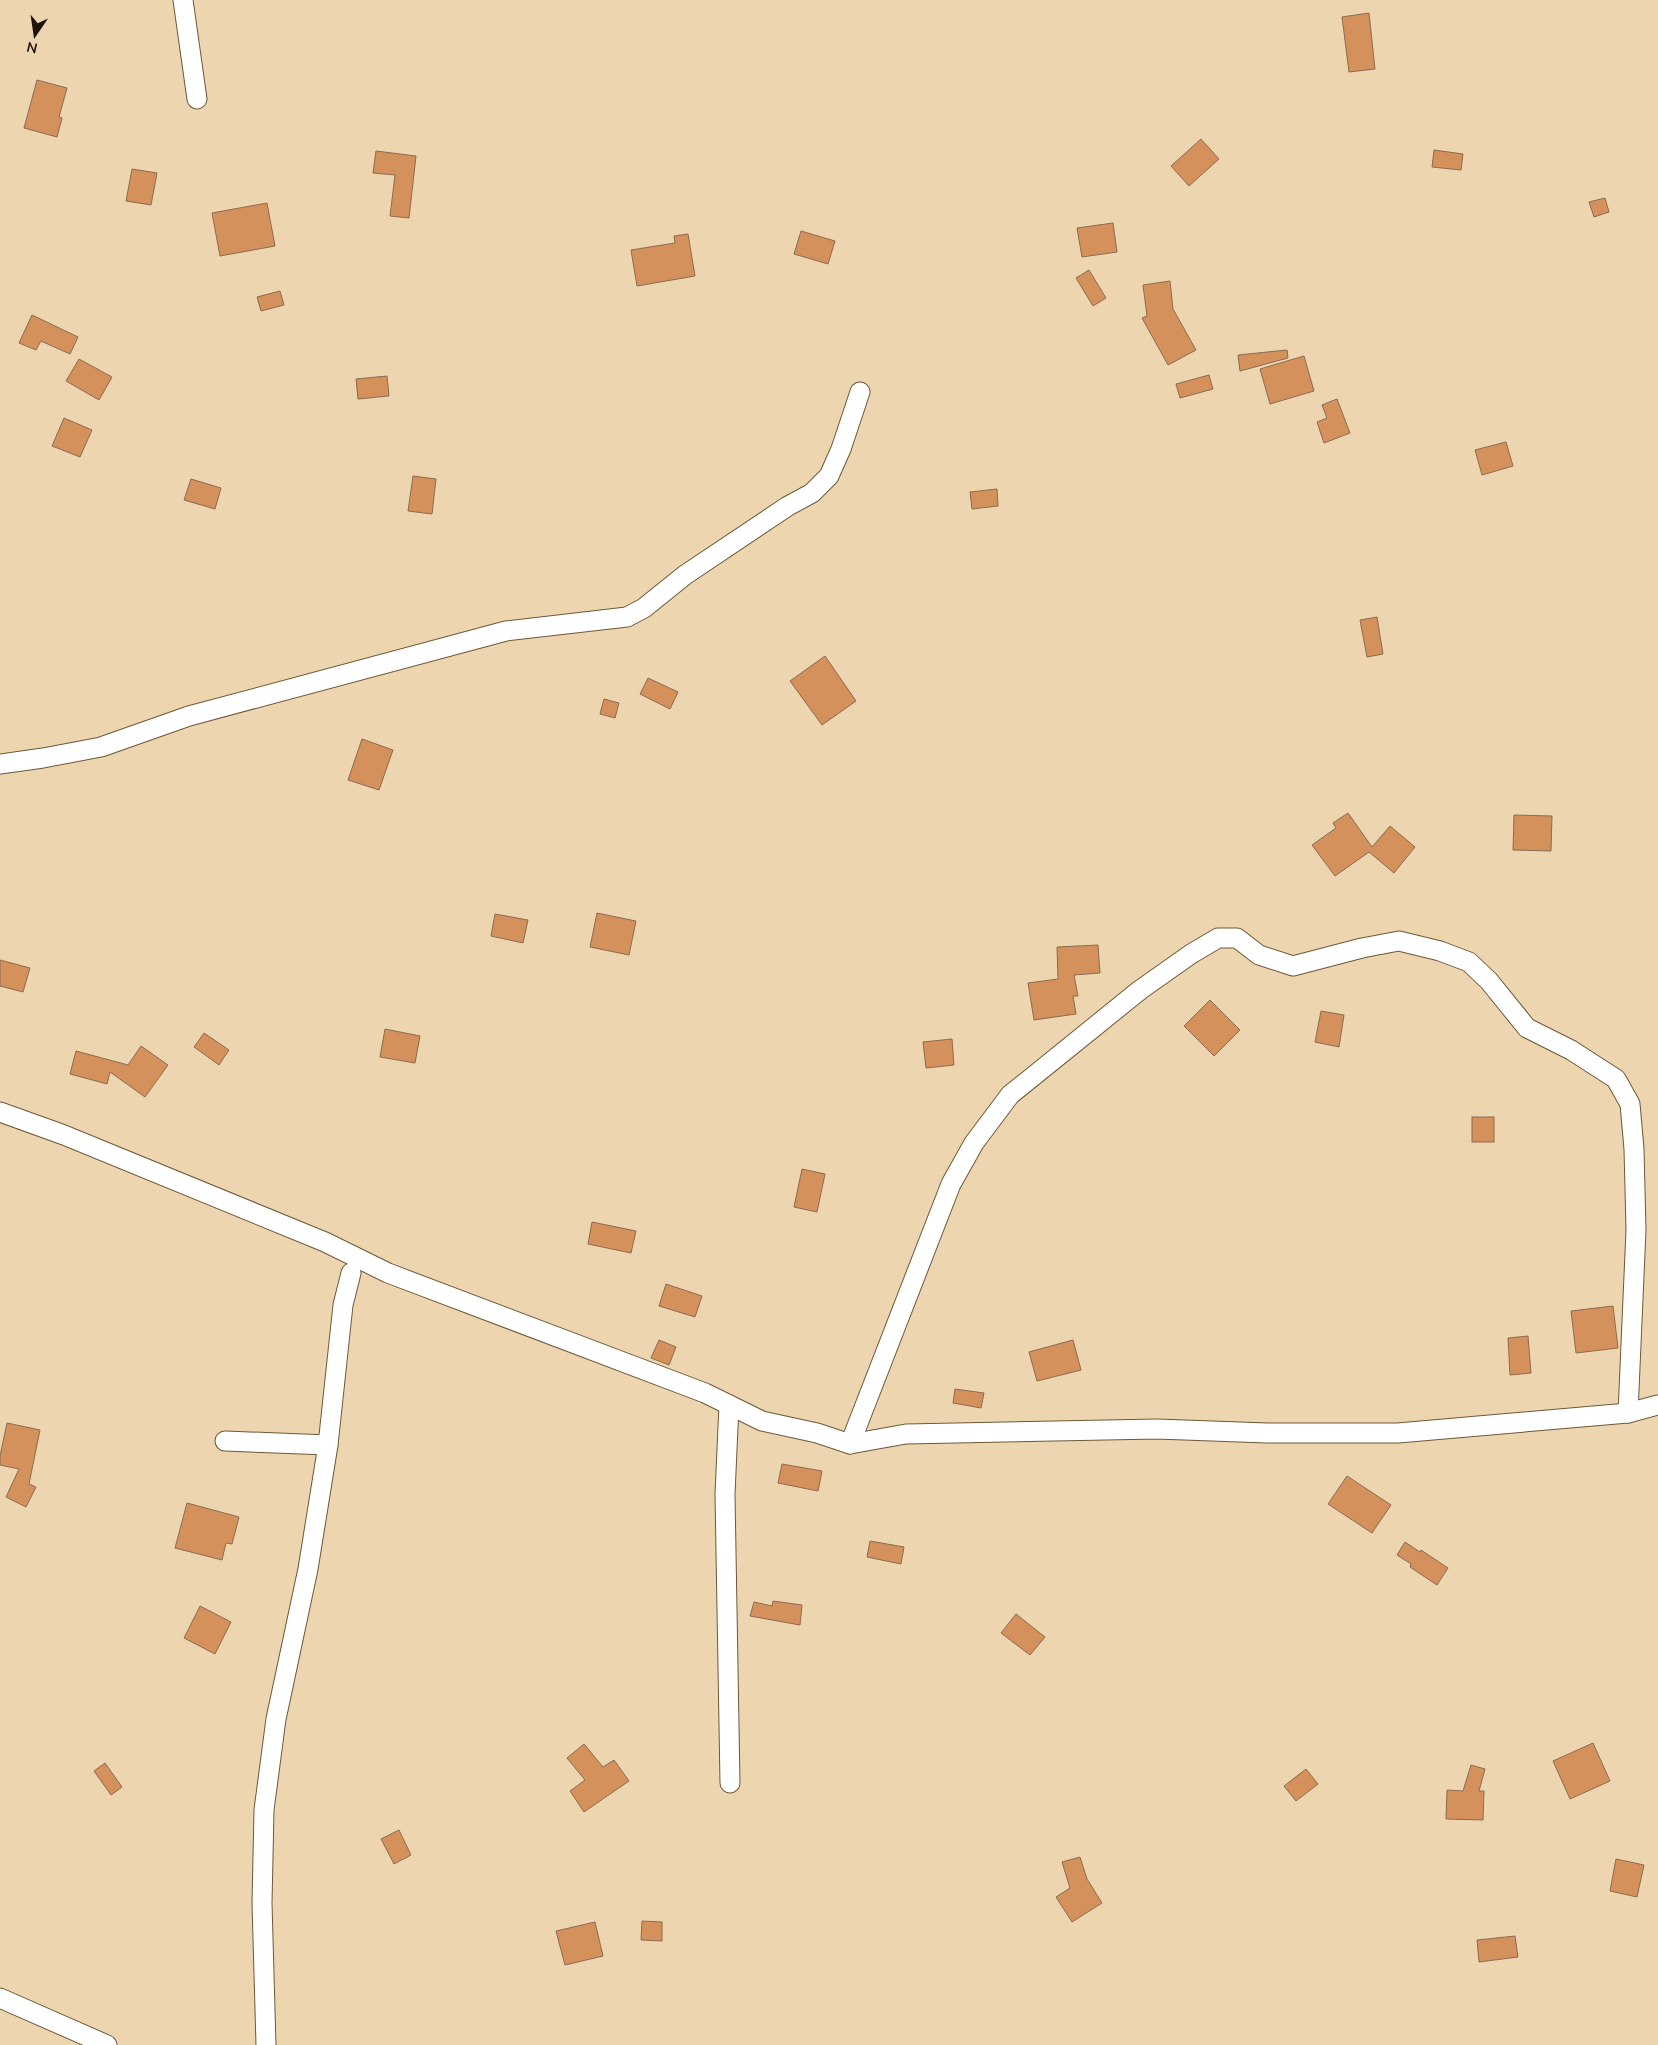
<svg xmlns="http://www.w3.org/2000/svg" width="1658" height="2045" font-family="'Nunito Sans',sans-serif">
<rect width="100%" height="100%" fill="#edd5b0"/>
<!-- building -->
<g fill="#d4915b" stroke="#8c6b52">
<path d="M1369 13 1375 69 1349 72 1342 17Z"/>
<path d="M37 80 67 88 59 117 62 118 57 137 24 128Z"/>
<path d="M1201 139 1219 159 1189 186 1171 166Z"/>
<path d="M1434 150 1463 154 1461 170 1432 167Z"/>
<path d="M376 151 416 156 409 218 390 216 395 175 373 173Z"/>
<path d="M132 169 157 173 151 205 126 201Z"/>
<path d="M1605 198 1609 212 1594 217 1589 202Z"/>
<path d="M267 203 275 246 220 256 212 213Z"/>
<path d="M1113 223 1117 252 1082 257 1077 228Z"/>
<path d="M801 231 835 241 828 264 794 254Z"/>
<path d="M688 234 695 276 637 286 631 250 675 243 674 236Z"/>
<path d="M1089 270 1106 298 1093 306 1076 278Z"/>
<path d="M1170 281 1173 309 1196 350 1168 365 1142 318 1147 316 1143 285Z"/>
<path d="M280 291 284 305 261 311 257 297Z"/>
<path d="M32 315 78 337 70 354 41 341 36 350 19 343Z"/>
<path d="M1287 350 1288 358 1240 371 1238 355Z"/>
<path d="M1304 356 1314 391 1270 404 1260 369Z"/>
<path d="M79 359 112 377 99 400 66 381Z"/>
<path d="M1209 375 1213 389 1180 398 1176 384Z"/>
<path d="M387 376 389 396 358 399 356 379Z"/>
<path d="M1337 399 1350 433 1324 443 1317 422 1327 418 1322 405Z"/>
<path d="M64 418 92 430 80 457 52 446Z"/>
<path d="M1506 442 1513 466 1482 475 1475 450Z"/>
<path d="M413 476 436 479 432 514 408 511Z"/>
<path d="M191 479 221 488 215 509 184 500Z"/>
<path d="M997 489 998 506 972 509 970 492Z"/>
<path d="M1377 617 1383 654 1367 657 1360 620Z"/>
<path d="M825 656 856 701 822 725 790 681Z"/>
<path d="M648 678 678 692 670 709 640 694Z"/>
<path d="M604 699 619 703 615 718 600 714Z"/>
<path d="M362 739 393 750 379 790 348 780Z"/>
<path d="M1348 813 1372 847 1390 826 1415 847 1394 873 1369 852 1335 876 1312 845 1336 828 1333 823Z"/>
<path d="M1514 815 1552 816 1551 851 1513 850Z"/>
<path d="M597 913 636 921 629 955 590 947Z"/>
<path d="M495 914 528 920 523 943 491 936Z"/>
<path d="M1098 945 1100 973 1074 975 1078 996H1073L1076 1014 1034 1020 1028 983 1058 979 1057 947Z"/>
<path d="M0 960 30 968 23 992 0 986Z"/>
<path d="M1210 1000 1240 1030 1214 1056 1184 1026Z"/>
<path d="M1321 1011 1344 1015 1339 1047 1315 1042Z"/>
<path d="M385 1029 420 1036 415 1063 380 1057Z"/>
<path d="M204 1033 229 1050 219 1065 194 1047Z"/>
<path d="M952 1039 954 1065 926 1068 923 1042Z"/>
<path d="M141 1046 168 1065 145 1097 110 1072 107 1084 70 1074 76 1051 128 1065Z"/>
<rect x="1472" y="1117" width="22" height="25"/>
<path d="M802 1169 825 1174 817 1212 794 1207Z"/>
<path d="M592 1222 636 1231 631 1253 588 1244Z"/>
<path d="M666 1284 702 1296 695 1317 659 1306Z"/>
<path d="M1613 1306 1618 1348 1576 1353 1571 1311Z"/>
<path d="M1528 1336 1531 1373 1510 1375 1508 1338Z"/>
<path d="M659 1340 676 1347 669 1365 651 1358Z"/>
<path d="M1073 1340 1081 1370 1037 1381 1029 1352Z"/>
<path d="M955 1389 984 1393 981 1408 953 1403Z"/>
<path d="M7 1423 40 1430 29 1484 36 1487 26 1507 6 1497 19 1469 0 1465V1456Z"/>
<path d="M782 1464 822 1471 818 1491 778 1483Z"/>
<path d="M1347 1476 1391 1505 1372 1533 1328 1504Z"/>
<path d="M187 1503 239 1517 232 1544 226 1543 222 1560 175 1548Z"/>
<path d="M870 1541 904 1547 901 1564 867 1557Z"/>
<path d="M1405 1542 1420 1552 1421 1550 1448 1568 1437 1585 1410 1567 1411 1564 1397 1555Z"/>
<path d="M773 1601 802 1605 800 1625 750 1616 754 1602 772 1606Z"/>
<path d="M200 1606 231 1622 215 1654 184 1638Z"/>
<path d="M1016 1614 1045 1637 1030 1655 1001 1633Z"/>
<path d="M1593 1743 1610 1781 1570 1799 1553 1761Z"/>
<path d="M584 1744 603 1767 614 1760 629 1781 584 1812 570 1791 585 1780 567 1758Z"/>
<path d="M105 1763 122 1787 111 1795 94 1771Z"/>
<path d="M1471 1765 1485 1769 1479 1791H1484L1483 1820 1446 1819 1447 1790 1463 1791Z"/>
<path d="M1306 1769 1318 1784 1296 1801 1284 1786Z"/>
<path d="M399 1830 411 1855 394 1864 381 1839Z"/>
<path d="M1080 1857 1087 1879 1102 1903 1072 1922 1056 1897 1070 1888 1062 1862Z"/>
<path d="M1616 1859 1644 1865 1637 1897 1610 1891Z"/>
<path d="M642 1921 662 1922V1941L641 1940Z"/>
<path d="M595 1922 603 1956 565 1965 556 1931Z"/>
<path d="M1515 1936 1518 1957 1479 1962 1477 1940Z"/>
</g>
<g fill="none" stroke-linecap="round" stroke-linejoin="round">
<!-- minor casing -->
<g stroke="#6d5837" stroke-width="21">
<g id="minor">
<path d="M183 0 197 99"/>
<path d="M0 764 43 758 101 747 189 716 506 631 627 617 644 608 685 575 788 506 812 493 829 476 841 449 860 392"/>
<path d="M0 1112 64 1135 325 1242 388 1273 705 1393 762 1421 817 1433 850 1444 906 1434 1157 1429 1267 1433H1398L1628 1413 1658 1405"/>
<path d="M729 1405 725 1494 730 1783"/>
<path d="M225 1441 328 1445"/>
<path d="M850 1444 951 1184 974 1143 1010 1095 1140 990 1191 954 1218 938H1237L1259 955 1293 966 1362 948 1399 941 1440 951 1469 962 1489 981 1527 1028 1571 1050 1616 1079 1630 1104 1634 1149 1636 1230 1628 1413"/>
<path d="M0 1998 107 2045"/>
<path d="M266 2045 262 1903 264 1810 276 1719 308 1569 328 1445 343 1305 351 1273"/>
</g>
</g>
<!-- minor -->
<use href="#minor" stroke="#fff" stroke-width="19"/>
</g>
<!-- north arrow -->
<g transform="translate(35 35) rotate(193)" stroke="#edd5b0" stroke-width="4" paint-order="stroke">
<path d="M0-4L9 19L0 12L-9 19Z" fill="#1d1507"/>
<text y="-8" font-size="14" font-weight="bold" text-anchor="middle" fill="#1d1507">N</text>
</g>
</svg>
